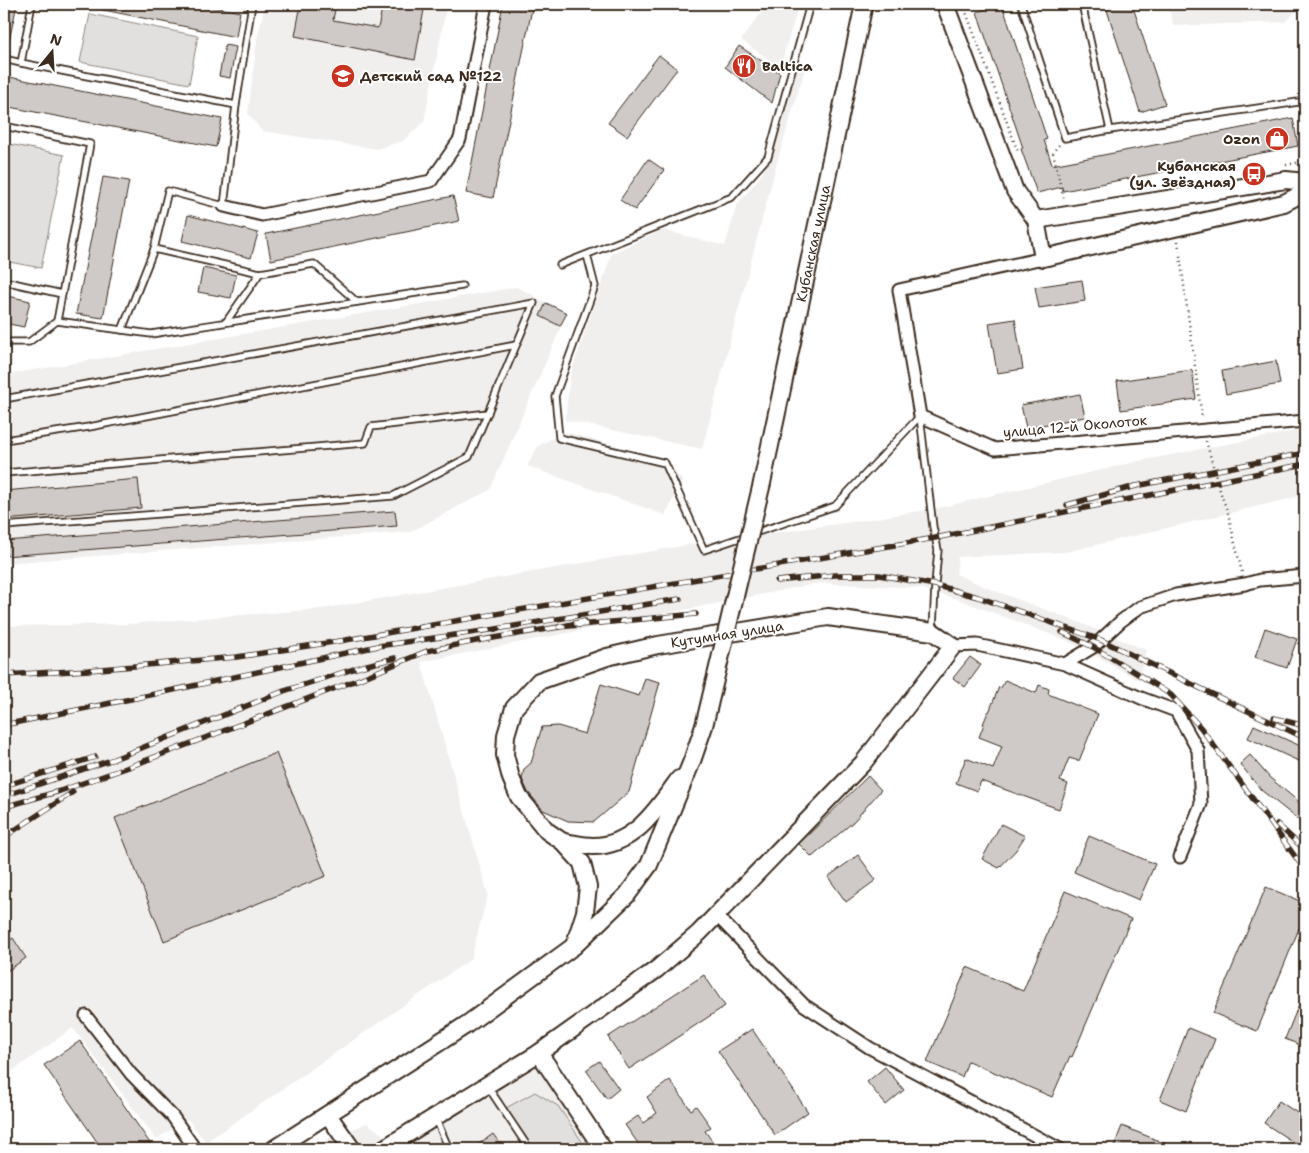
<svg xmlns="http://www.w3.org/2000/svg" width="1309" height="1153" font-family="'Shantell Sans',sans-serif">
<rect width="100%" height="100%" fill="#fff"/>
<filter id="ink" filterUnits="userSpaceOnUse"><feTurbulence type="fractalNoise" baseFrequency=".02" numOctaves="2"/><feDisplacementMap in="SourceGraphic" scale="10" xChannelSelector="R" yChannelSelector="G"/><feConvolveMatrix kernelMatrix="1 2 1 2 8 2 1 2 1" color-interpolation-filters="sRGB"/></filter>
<g filter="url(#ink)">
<!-- built -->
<g fill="#f1efee">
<path d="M265 4H447L424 122 403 141 377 149 262 131 248 114 257 39Z"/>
<path d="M768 4H799L780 67 741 40Z"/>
<path d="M1167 4H1304L1285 22 1174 26Z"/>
<path d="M795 67 805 69 776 166 702 449 565 420 570 376 612 253 663 230 725 246 737 205 763 173Z"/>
<path d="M517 287 567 313 490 490 410 532 4 563V375Z"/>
<path d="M1305 429V495L1066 552 958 557 956 574 985 587 1078 622 1146 650 1138 680 1100 658 1068 641 960 600 919 588 819 583 421 662 488 894 471 959 206 1142 188 1120 156 1139 73 1028 4 1077V626L128 624 321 609 681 546 852 522 938 508 1139 461Z"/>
<path d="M564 432 653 455 683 480 665 515 527 466 538 446Z"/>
<path d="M536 1045 610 1149H305L367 1123 386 1137Z"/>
</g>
<!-- green -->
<g fill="#e2e0de" stroke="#8e857e">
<path d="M90 14 198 36 189 84 80 62Z"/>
<path d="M4 143 64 155 41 268 4 261Z"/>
<path d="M535 1092 558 1106 587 1149H532L506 1108Z"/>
</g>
<!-- building -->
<g fill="#cfcac7" stroke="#3b2a1e">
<path d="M4 4H17L9 41H4Z"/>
<path d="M99 4H198L240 12 236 37 99 9Z"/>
<path d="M301 4H336L333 20 378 28 383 4H425L415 60 295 36Z"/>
<path d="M503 4H533L493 198 466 193Z"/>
<path d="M1002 4 1047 139 1044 140 1052 165 1293 118 1298 146 1063 191 1062 187 1037 193 1021 149 1023 148 977 12Z"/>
<path d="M1105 4H1132L1165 104 1140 112Z"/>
<path d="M225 45 236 47 230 78 219 76Z"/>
<path d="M739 46 780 73 772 103 725 67Z"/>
<path d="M659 55 677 69 627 136 608 123Z"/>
<path d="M4 76 222 119 216 147 4 106Z"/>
<path d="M648 159 664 170 635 210 620 200Z"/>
<path d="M103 177 129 181 103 318 76 314Z"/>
<path d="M453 196 459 221 271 260 266 234Z"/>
<path d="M188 215 258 233 251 258 182 241Z"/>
<path d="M203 268 236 275 231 298 198 292Z"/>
<path d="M1082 280 1085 301 1039 308 1035 287Z"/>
<path d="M4 295 30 301 24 327 4 323Z"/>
<path d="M546 303 567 313 560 326 540 316Z"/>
<path d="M1015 319 1023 369 997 373 989 323Z"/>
<path d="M1276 361 1280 384 1226 394 1222 371Z"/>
<path d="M1192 370 1196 399 1121 410 1117 381Z"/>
<path d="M1080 394 1085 417 1026 428 1021 405Z"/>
<path d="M138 479 141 508 4 520V491Z"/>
<path d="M395 511 397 526 4 556V541Z"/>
<path d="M1265 628 1297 639 1287 668 1255 657Z"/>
<path d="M970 657 981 665 965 687 953 678Z"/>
<path d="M645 678 660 682 629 792 594 822 568 821 543 810 528 792 522 779 524 769 531 763 542 727 558 726 585 734 601 684 639 696Z"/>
<path d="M1005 680 1036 693 1039 685 1049 689 1048 694 1098 714 1079 761 1069 758 1060 781 1068 784 1059 809 981 781 977 791 956 783 966 758 993 769 1002 746 979 737 984 724H983L988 712H989L999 687 1001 688Z"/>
<path d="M1254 725 1305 748V764L1248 738Z"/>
<path d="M276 753 326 876 164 941 115 818Z"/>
<path d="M1250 755 1270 778 1305 807V825L1261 790 1240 764Z"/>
<path d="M868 776 881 790 853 822 812 857 799 844Z"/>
<path d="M1001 824 1025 836 1016 850 999 868 982 859Z"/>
<path d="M1089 836 1155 864 1139 900 1074 872Z"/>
<path d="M858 855 876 880 846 902 828 877Z"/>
<path d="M1266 887 1305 903V914L1257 1031 1213 1013Z"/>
<path d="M1065 891 1131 919 1072 1057 1070 1056 1052 1097 968 1061 962 1077 927 1062 967 967 1023 991Z"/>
<path d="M13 938 26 958 4 973V944Z"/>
<path d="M704 975 725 1006 629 1069 608 1037Z"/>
<path d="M1305 989V1047L1285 1039Z"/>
<path d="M1188 1028 1215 1039 1186 1111 1160 1100Z"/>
<path d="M752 1029 808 1112 775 1135 718 1051Z"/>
<path d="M80 1041 154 1149H102L44 1065Z"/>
<path d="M599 1061 619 1089 607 1099 586 1070Z"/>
<path d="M885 1067 904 1090 886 1105 867 1082Z"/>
<path d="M670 1080 691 1110 696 1106 711 1127 705 1131 718 1149H642L625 1125 638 1116 643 1123 657 1113 647 1097Z"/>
<path d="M1279 1101 1305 1118V1130L1296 1144 1264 1123Z"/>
<path d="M1122 1126 1179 1149H1113Z"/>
<path d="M493 1134 504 1149H472Z"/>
</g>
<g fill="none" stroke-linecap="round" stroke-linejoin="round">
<!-- lane casing -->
<g stroke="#3b2a1e" stroke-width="9">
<g id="lane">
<path d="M32 4 21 63 236 105"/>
<path d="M252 4 236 105 224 206 168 191 154 249 260 273"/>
<path d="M1021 4 1065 138 1110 130 1305 101"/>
<path d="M1082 4 1110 130"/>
<path d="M4 59 21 63"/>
<path d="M4 126 90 144 62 294 4 281"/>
<path d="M587 255 595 286 555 396 559 438 665 463 704 550 835 506 920 416"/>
<path d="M560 265 732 197 768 157 810 4"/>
<path d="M57 321 62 294"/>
<path d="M226 322 260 273 314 264 357 302"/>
<path d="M122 330 154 249"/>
<path d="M4 342H29L57 321 151 334 462 286"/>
<path d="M4 399 534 303 469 457 393 496 4 526"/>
<path d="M920 416 933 527 938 550 935 585 933 630"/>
<path d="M4 440 89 427 516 345"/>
<path d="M4 473 365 443 371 427 488 413"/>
<path d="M488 1087 526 1144 527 1149"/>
<path d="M436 1119 449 1149"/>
</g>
</g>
<!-- street casing -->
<g stroke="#3b2a1e" stroke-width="15">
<g id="street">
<path d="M224 206 262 215 431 181 460 139 486 4"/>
<path d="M1043 258 899 290 920 416 995 449 1305 421"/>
<path d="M953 646 977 645 1065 664 1093 647 1121 621 1140 607 1176 595 1245 584 1260 580 1305 576"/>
<path d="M1065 664 1141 698 1176 711 1198 750 1201 804 1180 857"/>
<path d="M716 915 804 1005 870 1048 1060 1149"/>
<path d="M86 1016 131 1074 173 1117 195 1149"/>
</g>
</g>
<!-- secondary casing -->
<g stroke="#3b2a1e" stroke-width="20">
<g id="secondary">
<path d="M945 4 1015 191 1036 220 1043 258 1284 203 1305 192"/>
<path d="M1036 220 1286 180 1305 182"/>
<path id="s1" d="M762 483 864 4"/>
<path d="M563 842C572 843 583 846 593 846 634 846 658 808 679 779"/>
<path d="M539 1053 603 1149"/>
<path d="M328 1115 352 1149"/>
<path d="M274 1149 466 1025 574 946 627 895 649 865 692 761 704 726"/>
<path d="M383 1149 539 1053 657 969 699 933 863 763 953 646 933 632 828 617 658 645 607 657 539 681 514 708 506 735 505 755 511 778 519 797 547 831 563 842 582 863 588 887 585 912 574 946"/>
</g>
</g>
<!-- path -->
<g stroke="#3b2a1e" stroke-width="2.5" stroke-dasharray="1 4" stroke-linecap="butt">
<path d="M963 4 1018 152"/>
<path d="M1059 145 1053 152 1064 201"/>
<path d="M1286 165 1305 161"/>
<path d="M1178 241 1202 418"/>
<path d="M1206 441 1221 494 1228 513 1242 573"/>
</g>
<!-- lane -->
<use href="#lane" stroke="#fff" stroke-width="5.5"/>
<!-- street -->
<use href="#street" stroke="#fff" stroke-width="11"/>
<!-- secondary -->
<use href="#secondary" stroke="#fff" stroke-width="16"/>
<!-- rail casing -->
<g stroke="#3b2a1e" stroke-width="5.5">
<g id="rail">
<path d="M1067 505 1136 486 1305 453"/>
<path d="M777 581 835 575H879L935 585 978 597 1101 640 1208 692 1305 738"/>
<path d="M585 621 559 627 696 614"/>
<path d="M1062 632 1093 647 1133 671 1171 695 1201 728 1305 870"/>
<path d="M4 675 89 670 237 657 340 641 935 538 1305 464"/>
<path d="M1274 718 1305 726"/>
<path d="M4 725 155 694 378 646 490 630 680 599"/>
<path d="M4 786 95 757"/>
<path d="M4 796 114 759 284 691 363 666 395 658"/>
<path d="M4 807 60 791 126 768 362 678 427 651 476 641 559 627"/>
<path d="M1277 824 1305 850"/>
<path d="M4 837 73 792"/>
</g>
</g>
<!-- rail -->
<use href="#rail" stroke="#fff" stroke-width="4" stroke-dasharray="11" stroke-linecap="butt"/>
<!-- secondary-bridge casing -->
<g stroke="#3b2a1e" stroke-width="20" stroke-linecap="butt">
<path id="secondary-bridge" d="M704 726 762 483"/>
</g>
<!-- secondary-bridge -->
<use href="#secondary-bridge" stroke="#fff" stroke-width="16"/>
</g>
</g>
<!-- icons -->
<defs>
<g id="restaurant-disc" transform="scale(1.25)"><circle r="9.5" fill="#c8321e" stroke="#fff"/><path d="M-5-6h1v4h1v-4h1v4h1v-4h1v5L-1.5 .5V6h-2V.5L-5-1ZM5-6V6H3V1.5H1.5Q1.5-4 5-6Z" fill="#fff"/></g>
<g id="school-disc" transform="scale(1.25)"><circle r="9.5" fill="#c8321e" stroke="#fff"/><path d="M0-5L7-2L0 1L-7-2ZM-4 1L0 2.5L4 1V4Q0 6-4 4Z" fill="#fff"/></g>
<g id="shop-disc" transform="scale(1.25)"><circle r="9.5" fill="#c8321e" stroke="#fff"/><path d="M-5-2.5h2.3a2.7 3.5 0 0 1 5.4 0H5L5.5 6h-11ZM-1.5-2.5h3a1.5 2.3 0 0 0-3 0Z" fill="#fff"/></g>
<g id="bus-disc" transform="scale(1.25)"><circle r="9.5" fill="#c8321e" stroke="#fff"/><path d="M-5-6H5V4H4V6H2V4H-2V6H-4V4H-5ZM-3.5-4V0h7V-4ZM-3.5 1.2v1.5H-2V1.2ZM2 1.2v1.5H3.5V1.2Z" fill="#fff"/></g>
</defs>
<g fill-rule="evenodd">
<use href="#restaurant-disc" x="744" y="66"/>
<use href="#school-disc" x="343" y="76"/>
<use href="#shop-disc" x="1277" y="139"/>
<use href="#bus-disc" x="1254" y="174"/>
</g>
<g text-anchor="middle" stroke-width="4" stroke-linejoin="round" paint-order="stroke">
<!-- poi labels -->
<g font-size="14" font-weight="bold" fill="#3b2a1e" stroke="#fff" text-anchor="start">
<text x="762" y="71">Baltica</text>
<text x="360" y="81">Детский сад №122</text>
<text x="1260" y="144" text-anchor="end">Ozon</text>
<text x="1236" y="171" text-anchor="end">Кубанская<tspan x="1236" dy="16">(ул. Звёздная)</tspan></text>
</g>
<!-- street labels -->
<g font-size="14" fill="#3b2a1e" stroke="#fff">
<text dy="5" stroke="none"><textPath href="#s1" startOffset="245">Кубанская улица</textPath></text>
<text transform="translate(1075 426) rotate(-5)" y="5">улица 12-й Околоток</text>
<text transform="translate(727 634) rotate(-9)" y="5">Кутумная улица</text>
</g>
</g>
<!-- margin -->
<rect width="1309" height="1153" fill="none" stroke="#fff" stroke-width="20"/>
<rect x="10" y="10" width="1289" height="1133" fill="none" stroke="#3b2a1e" stroke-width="2" filter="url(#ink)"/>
<!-- north arrow -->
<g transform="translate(52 52) rotate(18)" stroke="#ffffff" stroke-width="4" paint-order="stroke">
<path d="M0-4L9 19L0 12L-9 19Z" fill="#3b2a1e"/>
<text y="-8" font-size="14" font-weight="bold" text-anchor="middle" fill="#3b2a1e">N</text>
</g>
</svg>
